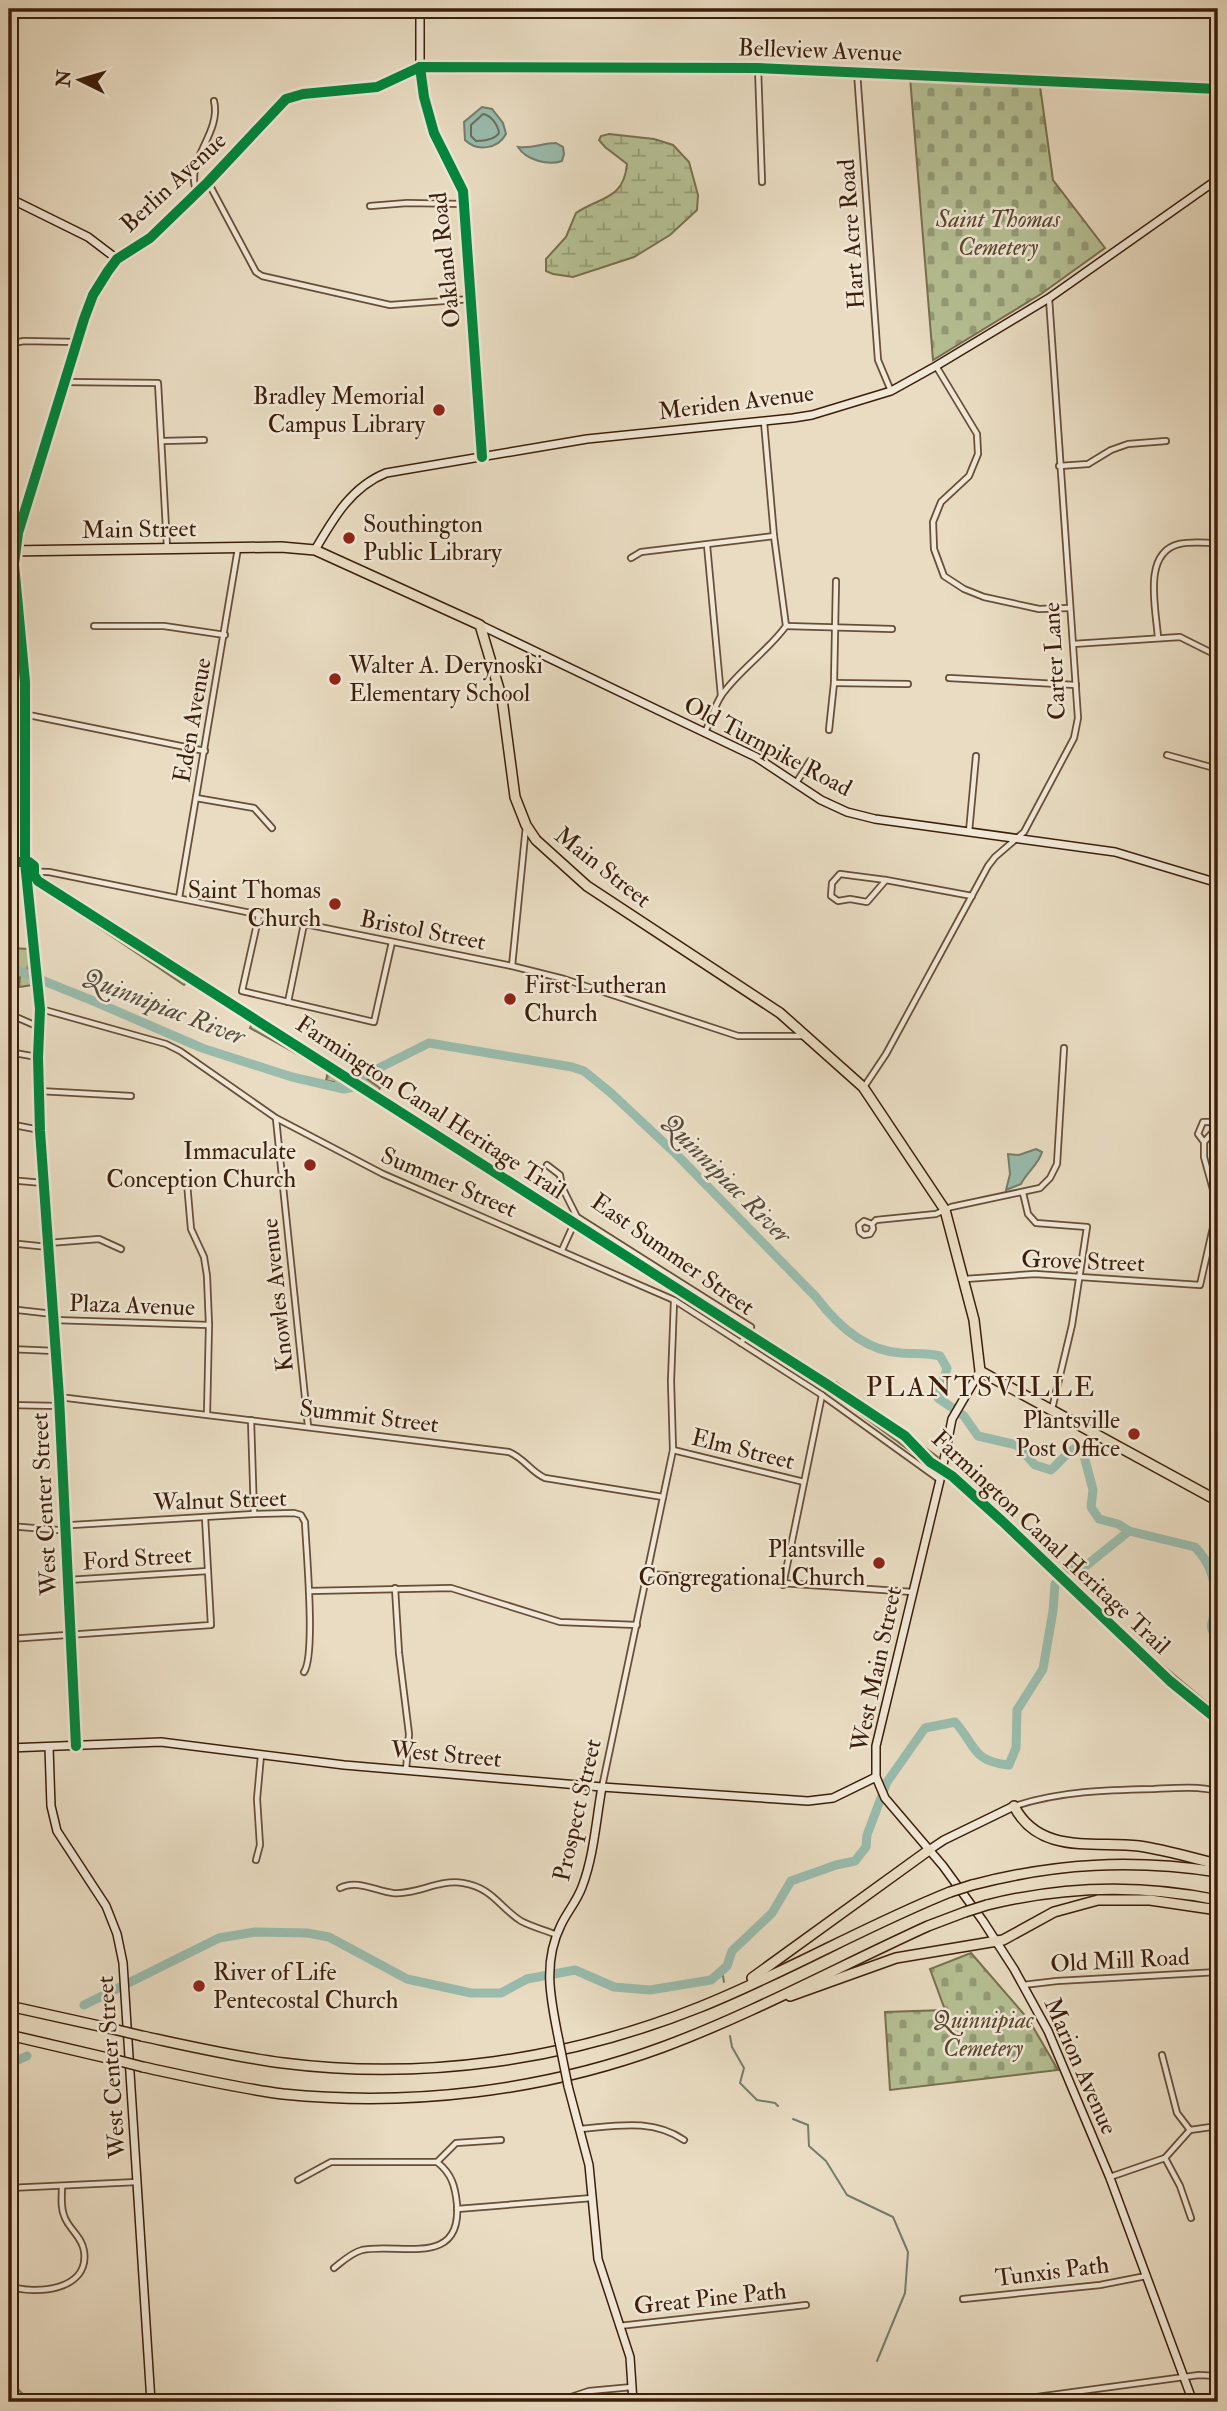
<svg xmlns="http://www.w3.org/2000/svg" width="1227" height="2411" font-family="'IM FELL Double Pica',serif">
<defs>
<pattern id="grass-tufts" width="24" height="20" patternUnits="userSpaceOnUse" patternTransform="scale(1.75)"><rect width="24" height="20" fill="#b5c094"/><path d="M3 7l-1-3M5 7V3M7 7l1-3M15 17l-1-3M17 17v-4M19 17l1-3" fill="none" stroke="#949b77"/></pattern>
<pattern id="forest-firs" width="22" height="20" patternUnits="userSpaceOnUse" patternTransform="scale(1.75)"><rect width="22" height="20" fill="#b5c094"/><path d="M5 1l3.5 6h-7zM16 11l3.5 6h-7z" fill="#949b77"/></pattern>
<pattern id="wetland-marsh" width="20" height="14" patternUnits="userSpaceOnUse" patternTransform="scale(1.75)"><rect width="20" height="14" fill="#b5c094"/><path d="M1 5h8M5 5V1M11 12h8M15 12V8" fill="none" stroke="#949b77"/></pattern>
<pattern id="cemetery-stones" width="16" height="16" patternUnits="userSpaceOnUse" patternTransform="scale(1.75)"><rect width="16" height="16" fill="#b5c094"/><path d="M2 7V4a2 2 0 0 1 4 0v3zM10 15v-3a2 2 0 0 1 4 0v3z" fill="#949b77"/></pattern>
</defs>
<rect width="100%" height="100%" fill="#e9dcc2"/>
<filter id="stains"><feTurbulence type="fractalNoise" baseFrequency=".00286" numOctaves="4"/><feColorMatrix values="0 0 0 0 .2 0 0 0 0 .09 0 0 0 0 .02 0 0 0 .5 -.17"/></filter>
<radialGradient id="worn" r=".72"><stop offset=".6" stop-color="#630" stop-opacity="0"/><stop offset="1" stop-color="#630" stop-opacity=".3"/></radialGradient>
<!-- grass -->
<g fill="url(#grass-tufts)" stroke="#78704f" stroke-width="2">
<path d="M40 875 347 1072 359 1079 364 1077 380 1088 378 1091 575 1217 571 1227 347 1085 345 1089 334 1086V1082L326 1081 328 1071 250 1028 252 1023 187 981 184 985 33 883Z"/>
<path d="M579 1220 751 1329V1331L833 1383 836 1382 938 1457 936 1463 929 1465 852 1408 575 1228Z"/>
<path d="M949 1467 1153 1657 1218 1712V1726C1121 1650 1040 1557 947 1477Z"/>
</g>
<!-- forest -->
<path fill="url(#forest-firs)" stroke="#78704f" stroke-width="2" d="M9 948 29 949 33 985 19 987 20 976 9 972Z"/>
<!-- wetland -->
<path fill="url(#wetland-marsh)" stroke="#78704f" stroke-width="2" d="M609 134 654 139 673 145 689 162 698 195 697 210 670 235 634 257 573 277 553 274 546 271V259L566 237 576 213C599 197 624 200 627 164L605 147 599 140 601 136Z"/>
<!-- cemetery -->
<g fill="url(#cemetery-stones)" stroke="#78704f" stroke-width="2">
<path d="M910 77 1040 86 1053 180 1105 248 1041 294 933 360Z"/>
<path d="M971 1953 1029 2020 1058 2070 890 2090 885 2012 945 2010 930 1969Z"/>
</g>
<!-- water -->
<g fill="#99bcad" stroke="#747d6c" stroke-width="2">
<path d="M482 107 492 109 503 123 506 134C498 149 477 152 465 140L464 122Z"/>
<path d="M556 143 563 147 564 154 562 161C548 166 526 160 518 147 534 149 541 143 556 143Z"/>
<path d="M1036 1149 1042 1152C1039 1164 1026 1173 1021 1184L1006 1190 1010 1174 1008 1154 1019 1155Z"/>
</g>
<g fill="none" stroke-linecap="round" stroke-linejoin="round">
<!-- shore -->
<path stroke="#6a6e5c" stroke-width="2" d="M483 114C491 115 498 125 499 133 494 140 484 141 476 141L471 136V125Z"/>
<!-- stream -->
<g stroke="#747d6c" stroke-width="2">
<path d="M722 1971 724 1982"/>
<path d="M730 2036 732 2047 744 2068 740 2083 757 2100 775 2103 778 2106"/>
<path d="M793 2119 808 2125 809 2146 826 2161 847 2195 893 2217 908 2252 905 2293 877 2361"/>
<path d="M9 2386H16C25 2401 39 2401 55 2402"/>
</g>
<!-- river -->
<g stroke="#99bcad" stroke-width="9">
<path d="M9 967 91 1000 202 1048 292 1077 344 1089 354 1087 363 1076 429 1043 572 1067 584 1071 611 1093 676 1154 816 1297C837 1325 865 1351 901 1353 915 1354 927 1353 940 1356L947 1368 943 1381 938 1388V1398L964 1416 978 1436 1017 1445 1035 1465 1051 1470C1060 1462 1067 1452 1077 1447L1083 1452 1093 1490 1091 1507 1099 1519 1118 1524 1129 1531 1195 1547C1211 1563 1218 1586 1215 1609 1214 1623 1206 1625 1218 1639"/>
<path d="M84 2005 219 1938 255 1932 307 1933 329 1937 407 1979 471 1993H501L527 1979 575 1970 614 1987 650 1990 711 1980 727 1966 732 1951 772 1913 791 1881 836 1865 855 1861 866 1847 867 1835 887 1782 925 1728 955 1722C976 1745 971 1761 1009 1765L1016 1748 1017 1710 1043 1669 1053 1611 1055 1584 1065 1570 1082 1569 1129 1531"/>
<path d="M9 2064 27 2056"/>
</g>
<!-- street casing -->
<g stroke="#674e38" stroke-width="8">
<g id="street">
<path d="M758 68 762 182"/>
<path d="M857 72 878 360 891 391"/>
<path d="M208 182 256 272 262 276 390 305 471 299"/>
<path d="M197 193C183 161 222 134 214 101"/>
<path d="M370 206 407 203 464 204"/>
<path d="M118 259 150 238 208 182 286 99 303 94 377 87 420 67 758 68 1218 89"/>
<path d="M9 344 24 341 76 342"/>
<path d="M936 366 977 434 978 454 969 476 941 502 933 522 934 549 944 576 964 589 984 597 1039 609 1069 608"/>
<path d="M65 382 158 383 167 547"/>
<path d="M163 441 204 440"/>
<path d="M1059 466 1088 464 1111 450 1128 444 1166 441"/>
<path d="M707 545 721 696"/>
<path d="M631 558 641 552 774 536"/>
<path d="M94 626H164L225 635"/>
<path d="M786 626 892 629"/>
<path d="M1158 638C1156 608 1142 553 1179 544 1191 541 1206 543 1218 543"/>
<path d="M1073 644 1180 637 1218 656"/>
<path d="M949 678 1076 685"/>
<path d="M834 683 908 684"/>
<path d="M9 711 205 751"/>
<path d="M829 730 834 683 836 581"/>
<path d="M705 732C711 721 714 707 721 696 739 670 767 652 786 626L774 536 764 422"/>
<path d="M1167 755 1218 769"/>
<path d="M796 783 810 761"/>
<path d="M196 798 254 808 272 828"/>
<path d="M969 832 976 756"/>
<path d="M9 871 49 872 512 966 564 979 738 1036H804"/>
<path d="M886 880 867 902 850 899 838 901 831 896 832 883 840 874 886 880 972 896"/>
<path d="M179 898 238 548"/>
<path d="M259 915 242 991 374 1022 392 942"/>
<path d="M512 966 526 826"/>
<path d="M288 1002 304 924"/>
<path d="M41 1009 166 1044 180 1051 276 1118 383 1174 674 1300 822 1395 940 1480"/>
<path d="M9 1014 39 1027"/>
<path d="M9 1052 37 1057"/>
<path d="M864 1087 886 1054 988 866 995 857 1024 832 1074 738 1078 718 1049 298"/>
<path d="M39 1091 131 1096"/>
<path d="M276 1119 308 1426"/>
<path d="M9 1124 40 1130"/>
<path d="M547 1165 560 1175 562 1187 577 1217 751 1327 741 1343"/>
<path d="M9 1180 43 1183"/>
<path d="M187 1183 191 1229 204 1257 207 1276 209 1325 207 1414"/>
<path d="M1023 1193 1028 1214 1036 1223 1087 1227 1072 1325 1052 1409"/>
<path d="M872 1224 873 1229 870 1234 864 1235 860 1232 859 1225 864 1221 872 1224 876 1220 936 1214 951 1207 1040 1188 1050 1178 1057 1164 1064 1048"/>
<path d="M9 1243 48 1247"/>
<path d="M48 1243 99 1239 121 1249"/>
<path d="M562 1250 577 1217"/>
<path d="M965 1279 1035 1274 1200 1285 1214 1223 1215 1197 1204 1157V1142L1198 1134 1203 1122H1213L1215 1126 1213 1132 1204 1142"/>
<path d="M9 1309 53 1314"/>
<path d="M54 1320 209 1325"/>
<path d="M9 1349 55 1351"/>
<path d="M59 1397 509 1452C524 1458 531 1472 545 1478L663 1497"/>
<path d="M9 1405 59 1406"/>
<path d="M251 1420 254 1514"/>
<path d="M673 1450 804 1482"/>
<path d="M9 1526 58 1530 72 1525 254 1514 294 1513 301 1515 305 1522C306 1548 316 1655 304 1672"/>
<path d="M648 1574 913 1592"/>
<path d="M68 1580 208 1571"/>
<path d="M783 1585 822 1395"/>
<path d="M395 1588 399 1653 409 1734 406 1770"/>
<path d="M309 1591 451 1588 560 1622 637 1625"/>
<path d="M9 1639 211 1625 205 1517"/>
<path d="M602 1787 673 1450 671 1381 674 1301"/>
<path d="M1015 1806C1060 1791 1107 1790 1154 1789 1175 1788 1197 1786 1218 1791"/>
<path d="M256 1860 260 1845 257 1799 261 1755"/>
<path d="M340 1888C357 1879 376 1891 393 1893 417 1895 438 1879 463 1883 493 1888 499 1907 521 1921 532 1927 545 1930 557 1935"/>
<path d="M1023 1985 1057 1981 1218 1972"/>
<path d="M1162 2055 1177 2113 1190 2130"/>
<path d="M579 2129C616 2126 652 2118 684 2140"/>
<path d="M1165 2158 1180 2186 1191 2218"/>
<path d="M437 2162 456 2143 501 2140"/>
<path d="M1110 2177 1165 2158 1190 2130 1218 2126"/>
<path d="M298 2180 331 2162H437C452 2174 455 2186 457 2204 462 2269 398 2242 362 2250 351 2253 343 2261 334 2268"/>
<path d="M9 2188 137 2182"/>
<path d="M457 2209 592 2198"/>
<path d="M9 2286C35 2295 90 2291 84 2251 82 2237 70 2230 65 2218 60 2208 62 2196 62 2186"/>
<path d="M963 2299 1100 2285 1146 2276"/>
<path d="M619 2326 806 2305"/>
<path d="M556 2402 589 2391 632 2387"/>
<path d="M1000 2402 1199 2375 1218 2376"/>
</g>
</g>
<!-- secondary casing -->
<g stroke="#3c1f0a" stroke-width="10">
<g id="secondary">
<path d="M420 9V73L424 97 434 133 458 179 465 204 482 457"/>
<path d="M9 198 88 237 117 259 93 295 84 319 18 533 14 564 25 682V862L40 1009 38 1057 40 1131 59 1397 76 1746"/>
<path d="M315 550C333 519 351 487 386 473L587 439 793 418 812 415 891 391 936 366 1049 298 1218 179"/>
<path d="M480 625 756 757 821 800 847 812 875 819 1115 852 1218 883"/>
<path d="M980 1371 952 1419 940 1480 876 1746V1777L885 1798 943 1866 983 1921 1014 1969 1048 2031 1110 2178 1193 2402"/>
<path d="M49 1747 51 1806 57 1831 106 1906 117 1934 123 1963 151 2402"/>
<path d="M9 1748 161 1742 344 1765 602 1787 808 1801 833 1798 876 1777"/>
<path d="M929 1850 944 1840 1014 1806"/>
<path d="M559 2041C551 2001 542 1963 561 1925 567 1912 577 1901 582 1887 594 1856 596 1820 602 1787"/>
<path d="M568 2086 589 2165 598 2259 630 2357 633 2402"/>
</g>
</g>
<!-- highway casing -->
<g stroke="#3c1f0a" stroke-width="12">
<g id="highway">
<path d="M9 551 281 547 315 550 480 625 502 699 515 797 526 825 536 840 587 886 780 1013 863 1087 945 1210 974 1320 980 1371 1218 1501"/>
<path d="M1014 1806C1039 1855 1094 1841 1139 1846 1166 1850 1192 1858 1218 1864"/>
<path d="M972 1885C1056 1863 1132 1859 1218 1872"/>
<path d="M987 1905C1063 1886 1141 1884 1218 1900"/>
<path d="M752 1978 929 1850"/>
<path d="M790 1996 896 1958 1003 1940 1054 1912 1098 1900H1150L1218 1910"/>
<path d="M9 2006 113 2029"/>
<path d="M9 2035 116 2060"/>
<path d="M142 2036C189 2046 236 2057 283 2063 424 2081 568 2060 700 2007 785 1973 865 1926 950 1892"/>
<path d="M143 2067C190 2077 236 2088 283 2094 411 2107 543 2091 663 2047 754 2013 840 1966 928 1926L965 1912"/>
</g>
</g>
<!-- street -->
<use href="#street" stroke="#f1e8d7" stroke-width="4.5"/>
<!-- secondary -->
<use href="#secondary" stroke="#f1e8d7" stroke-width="7"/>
<!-- highway -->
<use href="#highway" stroke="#e9dcc2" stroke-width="9"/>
<!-- secondary-bridge casing -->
<g stroke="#3c1f0a" stroke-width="10" stroke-linecap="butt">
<path id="secondary-bridge" d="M559 2041 568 2086"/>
</g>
<!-- highway-bridge casing -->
<g stroke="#3c1f0a" stroke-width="12" stroke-linecap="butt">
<g id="highway-bridge">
<path d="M950 1892 972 1885"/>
<path d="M965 1912 987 1905"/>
<path d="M113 2029 142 2036"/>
<path d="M116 2060 143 2067"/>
</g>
</g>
<!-- secondary-bridge -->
<use href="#secondary-bridge" stroke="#f1e8d7" stroke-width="7"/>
<!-- highway-bridge -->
<use href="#highway-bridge" stroke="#e9dcc2" stroke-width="9"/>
<!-- cycleway casing -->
<g stroke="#f1e8d7" stroke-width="15">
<g id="cycleway">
<path d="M420 67 424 97 434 133 463 191 482 457"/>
<path d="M9 862H29L34 866V875L38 881 825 1383 905 1436 930 1462 952 1476 1002 1521 1170 1681 1218 1720"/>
<path d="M76 1746 59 1397 40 1131 38 1057 40 1009 25 862V682L14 564 18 533 84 319 93 295 108 271 117 259 150 238 208 182 286 99 303 94 377 87 420 67 758 68 1218 89"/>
</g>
</g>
<!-- cycleway -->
<use href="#cycleway" stroke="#00873e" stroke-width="10"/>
</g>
<!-- markers -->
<g fill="#8f2418" stroke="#f1e8d7" stroke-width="2.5">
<circle cx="439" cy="410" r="7"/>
<circle cx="349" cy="538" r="7"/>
<circle cx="335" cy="679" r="7"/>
<circle cx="335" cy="904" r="7"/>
<circle cx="510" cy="999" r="7"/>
<circle cx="310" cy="1165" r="7"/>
<circle cx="1134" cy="1434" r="7"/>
<circle cx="879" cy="1563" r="7"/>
<circle cx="199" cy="1986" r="7"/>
</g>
<g text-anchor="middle" stroke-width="5" stroke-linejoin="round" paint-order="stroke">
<!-- street labels -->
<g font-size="24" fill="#3c1f0a" stroke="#f1e8d7">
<text transform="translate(820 50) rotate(2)" y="8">Belleview Avenue</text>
<text transform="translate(173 182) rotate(-43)" y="8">Berlin Avenue</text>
<text transform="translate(851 234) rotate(-94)" y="8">Hart Acre Road</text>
<text transform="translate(445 260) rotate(-96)" y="8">Oakland Road</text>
<text transform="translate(736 402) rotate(-7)" y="8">Meriden Avenue</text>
<text transform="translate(139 529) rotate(-1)" y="8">Main Street</text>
<text transform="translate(1054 661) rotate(-93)" y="8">Carter Lane</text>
<text transform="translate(192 720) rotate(-80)" y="8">Eden Avenue</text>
<text transform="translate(768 746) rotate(28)" y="8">Old Turnpike Road</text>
<text transform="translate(603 867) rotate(38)" y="8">Main Street</text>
<text transform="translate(423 930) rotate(11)" y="8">Bristol Street</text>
<text transform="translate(431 1107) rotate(33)" y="8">Farmington Canal Heritage Trail</text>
<text transform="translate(449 1182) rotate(23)" y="8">Summer Street</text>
<text transform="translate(673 1254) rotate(35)" y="8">East Summer Street</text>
<text transform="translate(1083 1261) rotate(2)" y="8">Grove Street</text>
<text transform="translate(277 1295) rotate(-96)" y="8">Knowles Avenue</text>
<text transform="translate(132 1305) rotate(2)" y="8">Plaza Avenue</text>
<text transform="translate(369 1416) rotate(7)" y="8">Summit Street</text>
<text transform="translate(743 1449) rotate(14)" y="8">Elm Street</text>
<text transform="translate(220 1500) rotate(-2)" y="8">Walnut Street</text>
<text transform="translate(44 1504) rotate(-93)" y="8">West Center Street</text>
<text transform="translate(1051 1542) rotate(43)" y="8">Farmington Canal Heritage Trail</text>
<text transform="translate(137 1558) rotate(-4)" y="8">Ford Street</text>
<text transform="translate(876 1669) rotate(-78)" y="8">West Main Street</text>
<text transform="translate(446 1754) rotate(5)" y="8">West Street</text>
<text transform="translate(577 1810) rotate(-77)" y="8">Prospect Street</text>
<text transform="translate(1120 1960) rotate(-3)" y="8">Old Mill Road</text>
<text transform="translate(1081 2066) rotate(66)" y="8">Marion Avenue</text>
<text transform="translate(111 2067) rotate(-94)" y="8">West Center Street</text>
<text transform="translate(1052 2271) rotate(-7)" y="8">Tunxis Path</text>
<text transform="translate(710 2298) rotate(-6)" y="8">Great Pine Path</text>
</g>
<!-- park labels -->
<g font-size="24" font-style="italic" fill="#5a472c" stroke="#f1e8d7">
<text x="998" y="227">Saint Thomas<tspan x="998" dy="28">Cemetery</tspan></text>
<text x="983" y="2028">Quinnipiac<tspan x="983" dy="28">Cemetery</tspan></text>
</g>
<!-- poi labels -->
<g font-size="24" fill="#3c1f0a" stroke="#f1e8d7" text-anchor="end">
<text x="425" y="404">Bradley Memorial<tspan x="425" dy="28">Campus Library</tspan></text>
<text x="363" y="532" text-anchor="start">Southington<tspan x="363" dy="28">Public Library</tspan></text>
<text x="349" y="673" text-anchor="start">Walter A. Derynoski<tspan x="349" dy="28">Elementary School</tspan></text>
<text x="321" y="898">Saint Thomas<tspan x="321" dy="28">Church</tspan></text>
<text x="524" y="993" text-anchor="start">First Lutheran<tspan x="524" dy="28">Church</tspan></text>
<text x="296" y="1159">Immaculate<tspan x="296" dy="28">Conception Church</tspan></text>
<text x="1120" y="1428">Plantsville<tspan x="1120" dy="28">Post Office</tspan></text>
<text x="865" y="1557">Plantsville<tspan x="865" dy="28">Congregational Church</tspan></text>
<text x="213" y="1980" text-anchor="start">River of Life<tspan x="213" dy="28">Pentecostal Church</tspan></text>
</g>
<!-- water labels -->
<g font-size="26" font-style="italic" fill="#584e3b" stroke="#f1e8d7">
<text transform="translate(164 1006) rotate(21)" y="9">Quinnipiac River</text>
<text transform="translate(727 1178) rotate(45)" y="9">Quinnipiac River</text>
</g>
<!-- quarter labels -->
<g font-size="28" letter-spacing="2" fill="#3c1f0a" stroke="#f1e8d7">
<text x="981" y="1396">PLANTSVILLE</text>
</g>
</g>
<!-- margin -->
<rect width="1227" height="2411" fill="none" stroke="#e9dcc2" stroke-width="35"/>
<rect x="10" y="10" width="1206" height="2390" fill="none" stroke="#3c1f0a" stroke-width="3.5"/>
<rect x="18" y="18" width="1192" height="2376" fill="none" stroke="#3c1f0a" stroke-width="2"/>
<!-- north arrow -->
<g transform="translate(80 80) rotate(275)" stroke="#f1e8d7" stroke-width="5" paint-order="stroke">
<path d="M0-5L12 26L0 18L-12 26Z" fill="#3c1f0a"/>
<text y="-10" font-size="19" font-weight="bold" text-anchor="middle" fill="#3c1f0a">N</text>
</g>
<rect width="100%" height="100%" filter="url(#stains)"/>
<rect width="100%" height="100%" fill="url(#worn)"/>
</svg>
